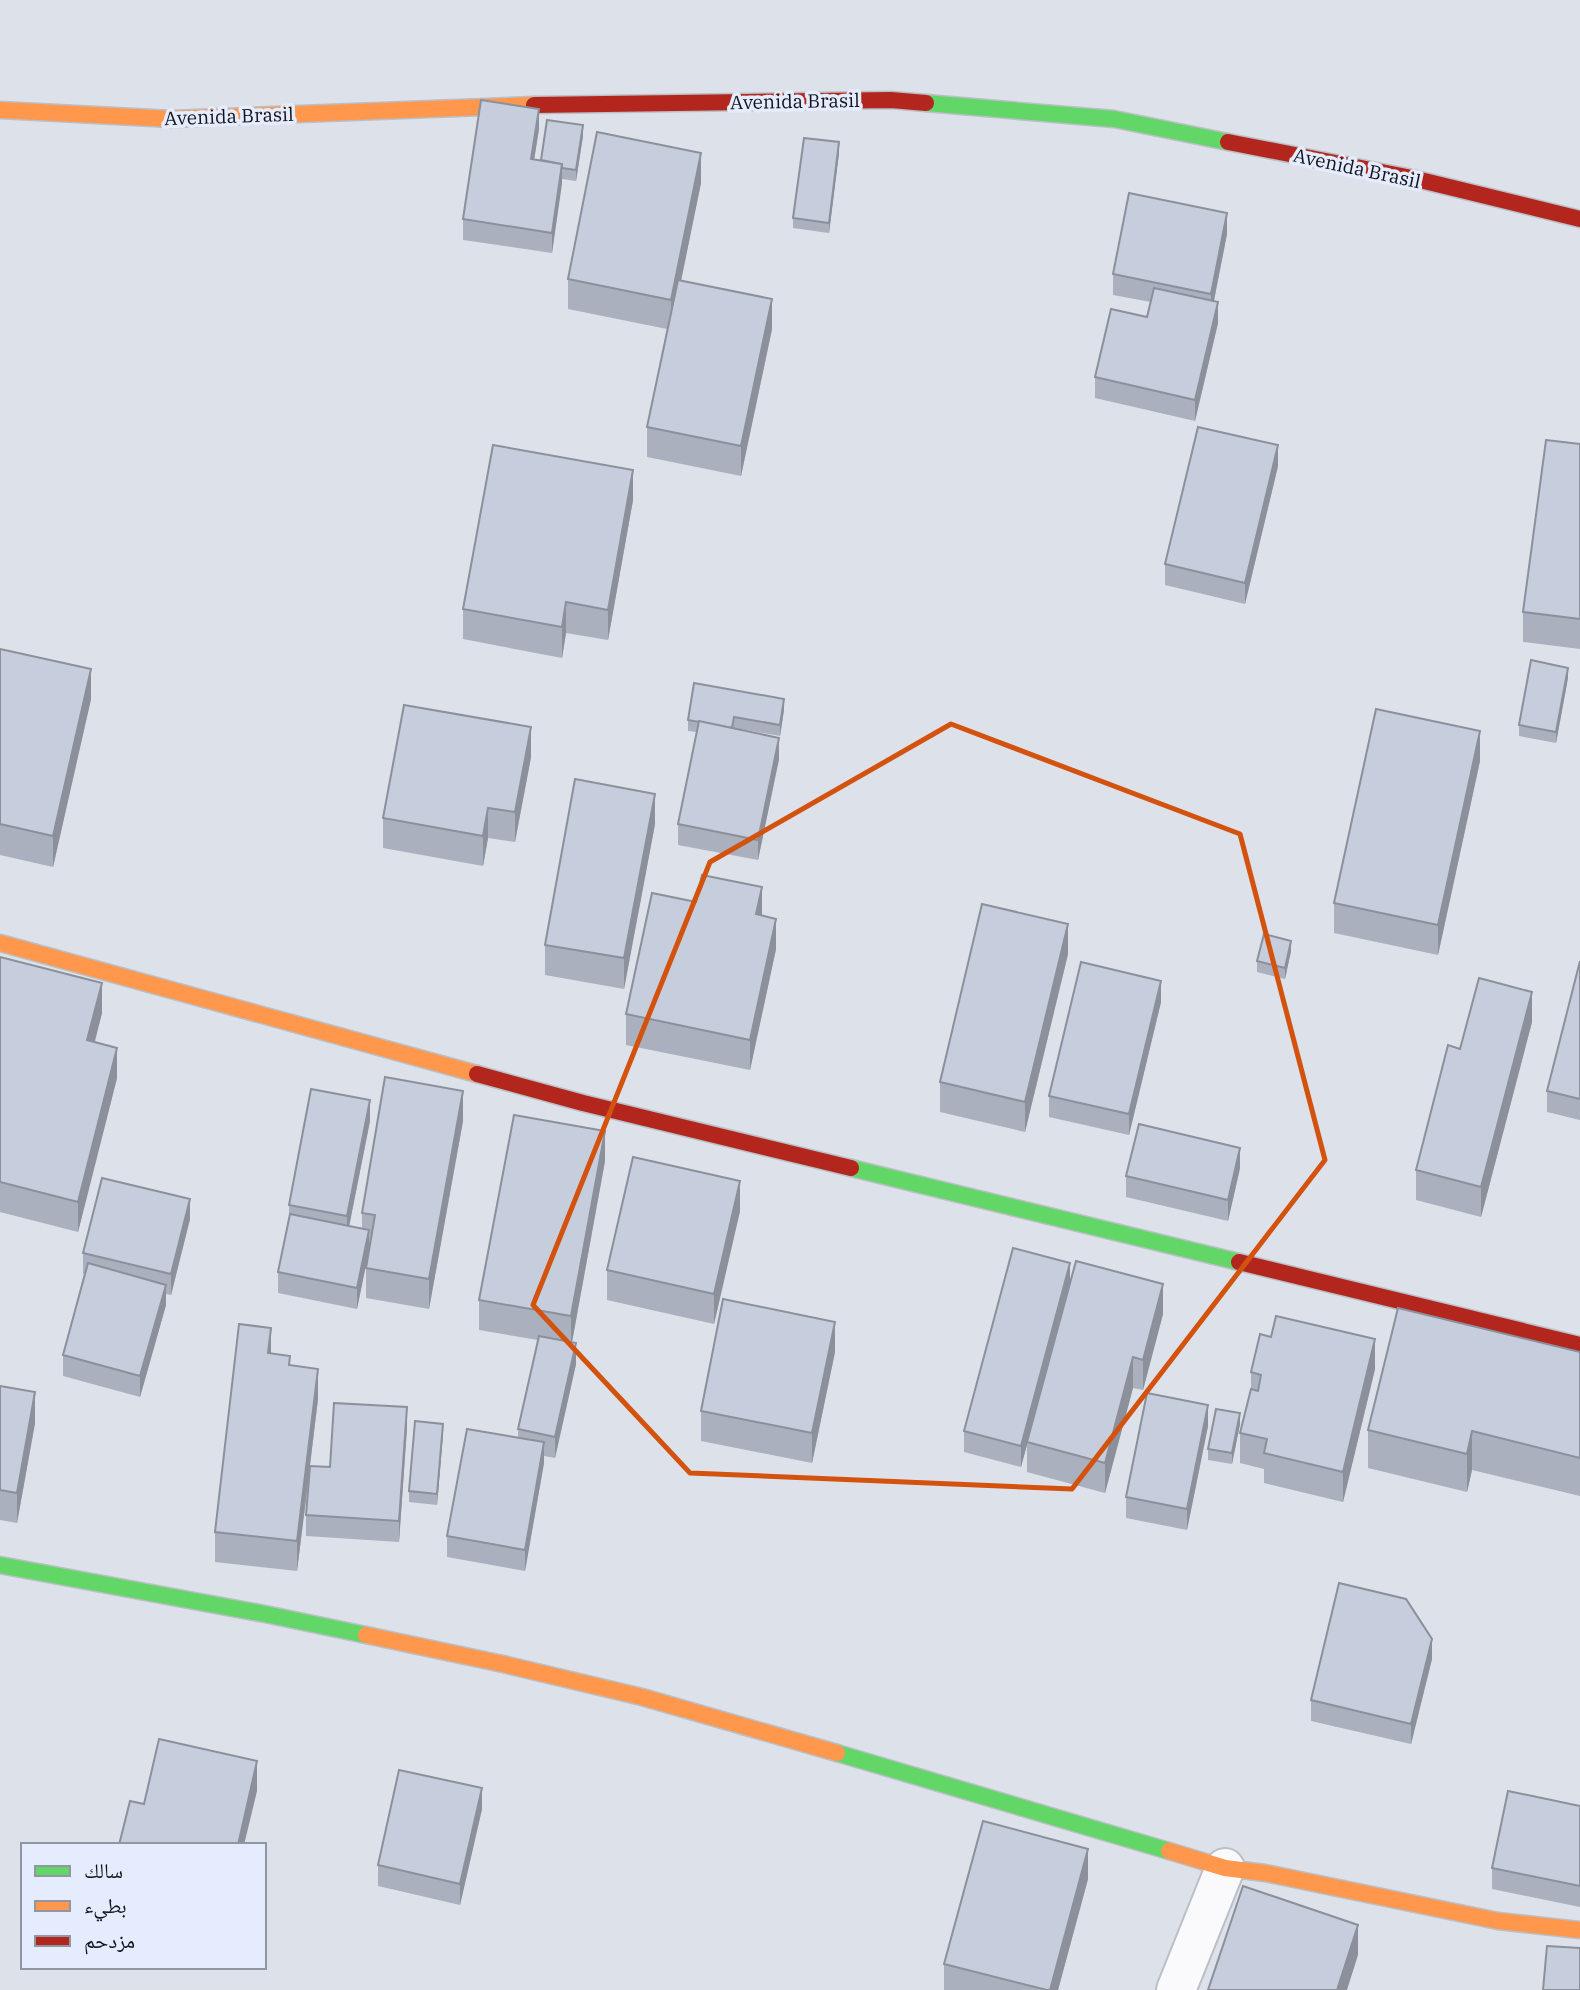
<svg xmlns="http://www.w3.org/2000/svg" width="1580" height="1990" font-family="'IBM Plex Serif','Noto Naskh Arabic',serif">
<rect width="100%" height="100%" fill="#dde1ea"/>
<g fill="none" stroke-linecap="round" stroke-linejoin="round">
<!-- street casing -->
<g stroke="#bbbfc6" stroke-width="42">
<path id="street" d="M1176 1990 1225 1868"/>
</g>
<!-- fast casing -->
<g stroke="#bbbfc6" stroke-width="19">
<g id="fast">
<path d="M926 103 1114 119 1228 142"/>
<path d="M851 1168 1239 1262"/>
<path d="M0 1565 265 1614 366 1635"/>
<path d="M837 1753 1169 1851"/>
</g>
</g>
<!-- slow casing -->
<g stroke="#bbbfc6" stroke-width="19">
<g id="slow">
<path d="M0 110 172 119 534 105"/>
<path d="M0 943 477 1074"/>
<path d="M366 1635 503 1664 642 1697 837 1753"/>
<path d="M1169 1851 1225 1868 1265 1873 1498 1921 1580 1930"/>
</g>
</g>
<!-- jam casing -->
<g stroke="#bbbfc6" stroke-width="19">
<g id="jam">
<path d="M534 105 891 100 926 103"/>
<path d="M1228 142 1412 178 1580 219"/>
<path d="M477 1074 583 1103 851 1168"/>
<path d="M1239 1262 1580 1345"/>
</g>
</g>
<!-- street -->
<use href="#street" stroke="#fafafc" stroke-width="38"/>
<!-- fast -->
<use href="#fast" stroke="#63d668" stroke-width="16"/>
<!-- slow -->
<use href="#slow" stroke="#ff974d" stroke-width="16"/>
<!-- jam -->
<use href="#jam" stroke="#b3261e" stroke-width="16"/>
</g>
<!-- wall -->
<g fill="#aab0be">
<path d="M539 129 534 159 541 160 583 136 576 181 562 179 552 253 463 240V219Z"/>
<path d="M839 153 829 233 793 228V218Z"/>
<path d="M701 183 681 280 772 329 741 476 647 457V427L667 329 568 309V279Z"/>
<path d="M1227 234 1214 301 1218 323 1195 421 1095 398V377L1147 317 1151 302 1113 295V274Z"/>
<path d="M1580 444V649L1523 642V612Z"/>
<path d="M1278 466 1245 604 1165 585V564Z"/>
<path d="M633 500 608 640 566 633 562 658 463 639V609Z"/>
<path d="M0 649 91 699 53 867 0 855Z"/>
<path d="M1568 678 1556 743 1519 736V725Z"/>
<path d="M784 710 780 736 734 728 779 759 758 860 678 845V824L697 732 688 731V720Z"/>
<path d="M531 757 515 842 488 838 483 866 383 848V818Z"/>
<path d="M1480 761 1438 955 1334 933V903Z"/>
<path d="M655 824 624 989 545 975V945Z"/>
<path d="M776 949 750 1070 626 1045V1014Z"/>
<path d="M1291 951 1285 979 1257 972V961Z"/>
<path d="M1068 954 1025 1132 940 1112V1082Z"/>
<path d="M0 957 102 1013 95 1042 117 1078 78 1232 0 1212Z"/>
<path d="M1580 961V1120L1547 1112V1091Z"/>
<path d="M1161 1002 1129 1135 1049 1117V1096Z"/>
<path d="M1532 1022 1481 1217 1416 1200V1170L1460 1049Z"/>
<path d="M370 1121 349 1226 362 1228V1213L463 1121 429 1309 366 1298V1264L357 1309 278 1293V1272L289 1219V1205Z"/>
<path d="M605 1161 572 1343 576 1364 555 1458 544 1456V1463L525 1571 447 1557V1536L518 1438V1429L538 1340 479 1330V1300Z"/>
<path d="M1240 1168 1228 1221 1126 1197V1176Z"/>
<path d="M740 1211 714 1324 607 1300V1270Z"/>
<path d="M190 1219 171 1295 166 1294V1305L140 1397 63 1376V1355L84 1274H83V1253Z"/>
<path d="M1070 1282 1163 1314 1143 1390 1133 1388 1105 1493 1027 1472V1445L1021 1467 964 1452V1431Z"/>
<path d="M835 1352 812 1463 701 1441V1411Z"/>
<path d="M1580 1352V1496L1472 1470 1467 1492 1368 1468V1430Z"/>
<path d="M271 1353 290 1365 318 1399 310 1466 330 1467 407 1428 399 1542 306 1536V1515L310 1470 297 1571 215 1562V1532Z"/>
<path d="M1375 1369 1343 1502 1264 1483V1469L1240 1463V1433L1251 1389V1372Z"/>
<path d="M0 1386 35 1423 17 1523 0 1520Z"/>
<path d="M1240 1424 1232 1464 1208 1460V1449Z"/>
<path d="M1208 1426 1187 1530 1126 1518V1497Z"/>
<path d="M443 1434 437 1505 409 1502V1491Z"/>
<path d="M1432 1659 1411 1744 1311 1721V1700Z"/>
<path d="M1580 1806V1907L1492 1889V1868Z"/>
<path d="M482 1809 460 1905 378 1886V1865Z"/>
<path d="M1088 1879 1058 1990H944V1964Z"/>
</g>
<!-- shaded-wall -->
<g fill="#8b909b">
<path d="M539 109V129L531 180V159Z"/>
<path d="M583 125V136L576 181V170Z"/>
<path d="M839 142V153L829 233V223Z"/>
<path d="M701 153V183L671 330V300Z"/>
<path d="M562 164V184L552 253V233Z"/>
<path d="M1227 213V234L1211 315V294Z"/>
<path d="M772 299V329L741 476V446Z"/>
<path d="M1218 302V323L1195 421V400Z"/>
<path d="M1278 445V466L1245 604V583Z"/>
<path d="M633 470V500L608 640V610Z"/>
<path d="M566 602V633L562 658V627Z"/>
<path d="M1568 668V678L1556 743V732Z"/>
<path d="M91 669V699L53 867V836Z"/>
<path d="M784 699V710L780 736V725Z"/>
<path d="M531 727V757L515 842V812Z"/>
<path d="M1480 731V761L1438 955V925Z"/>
<path d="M779 738V759L758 860V840Z"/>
<path d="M655 794V824L624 989V958Z"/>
<path d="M488 808V838L483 866V836Z"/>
<path d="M762 887V917L756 914Z"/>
<path d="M776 919V949L750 1070V1040Z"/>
<path d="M1068 924V954L1025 1132V1102Z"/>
<path d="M1291 941V951L1285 979V968Z"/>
<path d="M1161 981V1002L1129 1135V1114Z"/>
<path d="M102 983V1013L87 1070V1040Z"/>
<path d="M1532 992V1022L1481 1217V1187Z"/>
<path d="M117 1048V1078L78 1232V1202Z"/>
<path d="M463 1091V1121L429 1309V1279Z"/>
<path d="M370 1100V1121L347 1237V1216Z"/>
<path d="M605 1131V1161L571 1347V1316Z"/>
<path d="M1240 1148V1168L1228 1221V1200Z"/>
<path d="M740 1181V1211L714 1324V1294Z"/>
<path d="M190 1199V1219L171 1295V1274Z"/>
<path d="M369 1230V1251L357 1309V1288Z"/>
<path d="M1070 1263V1284L1021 1467V1446Z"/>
<path d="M1163 1284V1314L1143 1390V1360Z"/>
<path d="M166 1285V1305L140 1397V1376Z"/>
<path d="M835 1322V1352L812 1463V1433Z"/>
<path d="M271 1328V1358L268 1353Z"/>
<path d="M1375 1339V1369L1343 1502V1472Z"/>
<path d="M576 1343V1364L555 1458V1437Z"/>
<path d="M1133 1357V1388L1105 1493V1463Z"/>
<path d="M318 1369V1399L297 1571V1541Z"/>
<path d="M35 1392V1423L17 1523V1493Z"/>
<path d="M1208 1405V1426L1187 1530V1509Z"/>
<path d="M407 1407V1428L399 1542V1521Z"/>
<path d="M1240 1413V1424L1232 1464V1453Z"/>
<path d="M443 1424V1434L437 1505V1494Z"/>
<path d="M1472 1431V1470L1467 1492V1454Z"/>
<path d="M544 1442V1463L525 1571V1550Z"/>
<path d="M1432 1639V1659L1411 1744V1724Z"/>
<path d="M257 1761V1791L244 1845H238Z"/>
<path d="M482 1788V1809L460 1905V1884Z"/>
<path d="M1088 1849V1879L1058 1990H1050Z"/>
<path d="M1358 1925V1955L1347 1990H1337Z"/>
</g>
<!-- building -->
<g fill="#c6cddd" stroke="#8b909b" stroke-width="2">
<path d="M481 100 539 109 531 159 562 164 552 233 463 219Z"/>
<path d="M547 120 583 125 576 170 562 168V164L541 160Z"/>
<path d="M597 132 701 153 671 300 568 279Z"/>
<path d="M804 138 839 142 829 223 793 218Z"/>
<path d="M1129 193 1227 213 1211 294 1113 274Z"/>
<path d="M678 280 772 299 741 446 647 427Z"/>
<path d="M1154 288 1218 302 1195 400 1095 377 1111 309 1147 317Z"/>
<path d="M1198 427 1278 445 1245 583 1165 564Z"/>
<path d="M1546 440 1580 444V619L1523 612Z"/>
<path d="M493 445 633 470 608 610 566 602 562 627 463 609Z"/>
<path d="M0 649 91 669 53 836 0 824Z"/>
<path d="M1531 660 1568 668 1556 732 1519 725Z"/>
<path d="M694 683 784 699 780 725 734 717 732 728 688 720Z"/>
<path d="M404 705 531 727 515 812 488 808 483 836 383 818Z"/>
<path d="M1376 709 1480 731 1438 925 1334 903Z"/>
<path d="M699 721 779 738 758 840 678 824Z"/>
<path d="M575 779 655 794 624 958 545 945Z"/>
<path d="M702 875 762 887 756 914 776 919 750 1040 626 1014 652 893 696 902Z"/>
<path d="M982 904 1068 924 1025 1102 940 1082Z"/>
<path d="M1264 934 1291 941 1285 968 1257 961Z"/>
<path d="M0 957 102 983 87 1040 117 1048 78 1202 0 1182Z"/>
<path d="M1580 961V1099L1547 1091Z"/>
<path d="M1081 962 1161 981 1129 1114 1049 1096Z"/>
<path d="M1479 978 1532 992 1481 1187 1416 1170 1448 1045 1460 1049Z"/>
<path d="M385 1077 463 1091 429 1279 366 1268 375 1215 362 1213Z"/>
<path d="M311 1089 370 1100 347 1216 289 1205Z"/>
<path d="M514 1115 605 1131 571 1316 479 1300Z"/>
<path d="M1139 1124 1240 1148 1228 1200 1126 1176Z"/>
<path d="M633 1157 740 1181 714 1294 607 1270Z"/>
<path d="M102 1178 190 1199 171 1274 83 1253Z"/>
<path d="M290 1214 369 1230 357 1288 278 1272Z"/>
<path d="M1013 1248 1070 1263 1021 1446 964 1431Z"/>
<path d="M1076 1261 1163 1284 1143 1360 1133 1357 1105 1463 1027 1442Z"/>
<path d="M88 1263 166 1285 140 1376 63 1355Z"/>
<path d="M723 1299 835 1322 812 1433 701 1411Z"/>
<path d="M1398 1308 1580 1352V1458L1472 1431 1467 1454 1368 1430Z"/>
<path d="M1276 1316 1375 1339 1343 1472 1264 1453 1267 1439 1240 1433 1251 1389 1258 1391 1261 1375 1251 1372 1260 1334 1271 1337Z"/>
<path d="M239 1324 271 1328 268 1353 290 1356 289 1365 318 1369 297 1541 215 1532Z"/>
<path d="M539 1336 576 1343 555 1437 518 1429Z"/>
<path d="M0 1386 35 1392 17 1493 0 1490Z"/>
<path d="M1147 1393 1208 1405 1187 1509 1126 1497Z"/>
<path d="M334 1403 407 1407 399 1521 306 1515 310 1466 330 1467Z"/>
<path d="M1216 1409 1240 1413 1232 1453 1208 1449Z"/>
<path d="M415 1421 443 1424 437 1494 409 1491Z"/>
<path d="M467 1429 544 1442 525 1550 447 1536Z"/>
<path d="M1339 1583 1406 1599 1432 1639 1411 1724 1311 1700Z"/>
<path d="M159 1739 257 1761 238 1845H119L130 1801 144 1804Z"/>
<path d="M399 1770 482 1788 460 1884 378 1865Z"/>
<path d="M1508 1791 1580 1806V1886L1492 1868Z"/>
<path d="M983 1821 1088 1849 1050 1990H1047L944 1964Z"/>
<path d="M1243 1886 1358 1925 1337 1990H1208Z"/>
<path d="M1547 1946 1580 1948V1990H1543Z"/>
</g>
<!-- marked area -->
<path fill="none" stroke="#d3520e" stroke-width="5" stroke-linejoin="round" d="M951 724 1240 834 1325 1160 1072 1489 690 1473 533 1305 710 862Z"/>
<g text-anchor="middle" stroke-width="7" stroke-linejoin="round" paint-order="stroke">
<!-- street labels -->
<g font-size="19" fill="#12151b" stroke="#e4ecfd">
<text transform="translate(795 101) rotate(-1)" y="7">Avenida Brasil</text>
<text transform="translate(229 116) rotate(-2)" y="7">Avenida Brasil</text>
<text transform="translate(1357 168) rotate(12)" y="7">Avenida Brasil</text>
</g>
</g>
<!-- legend -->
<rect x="21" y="1843" width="245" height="126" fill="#e4ecfd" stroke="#9096a3" stroke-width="2"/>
<rect x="35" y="1866" width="35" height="10" fill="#63d668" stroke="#9096a3" stroke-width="2"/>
<text x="84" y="1878" font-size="21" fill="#12151b">سالك</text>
<rect x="35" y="1901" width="35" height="10" fill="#ff974d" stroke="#9096a3" stroke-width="2"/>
<text x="84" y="1913" font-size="21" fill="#12151b">بطيء</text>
<rect x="35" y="1936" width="35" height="10" fill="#b3261e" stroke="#9096a3" stroke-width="2"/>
<text x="84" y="1948" font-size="21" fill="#12151b">مزدحم</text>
</svg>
